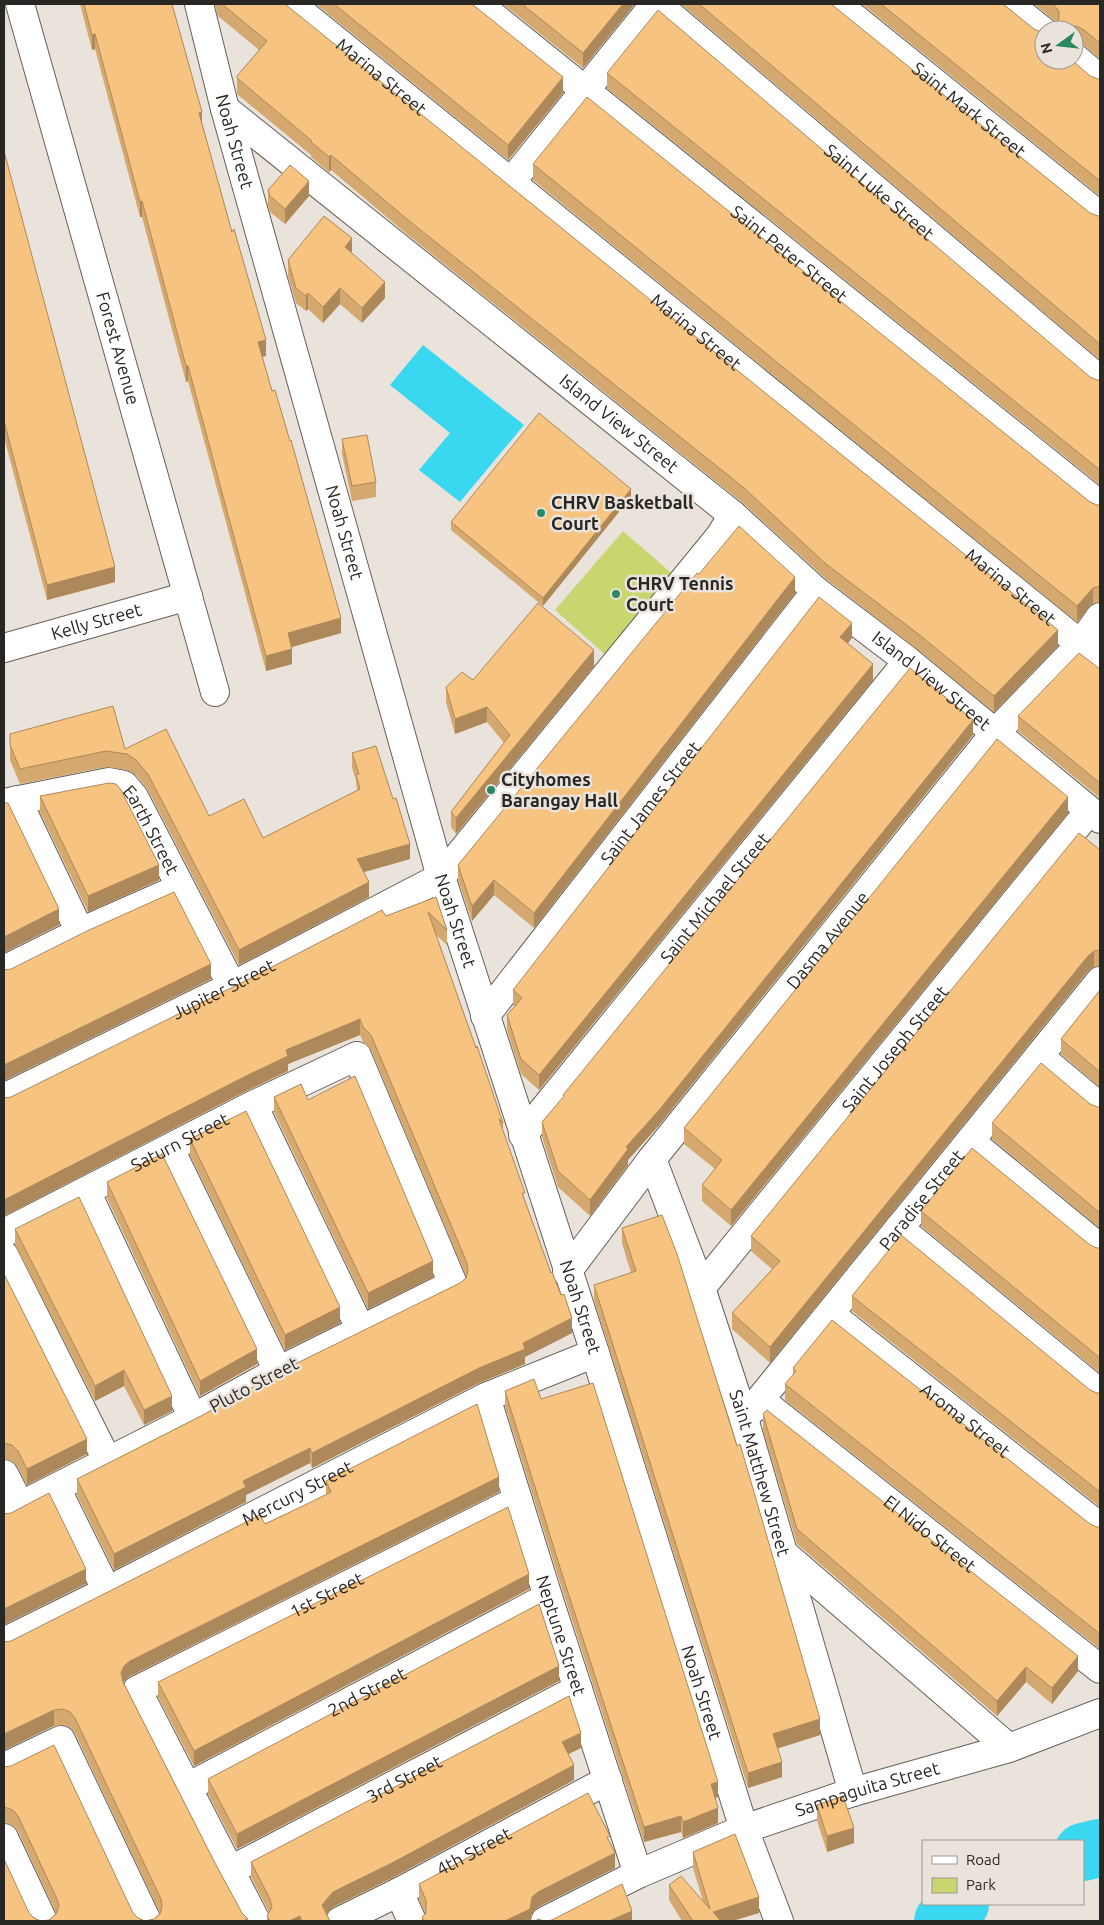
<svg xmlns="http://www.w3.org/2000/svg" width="1104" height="1925" font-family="Ubuntu,sans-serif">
<rect width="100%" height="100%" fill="#eae3db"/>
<!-- green -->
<path fill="#c9d56f" d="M623 531 677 578 608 657 555 610Z"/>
<!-- water -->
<path fill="#39d8f0" d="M423 345 524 425 460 502 419 470 450 433 390 385Z"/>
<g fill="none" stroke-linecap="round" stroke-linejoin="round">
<!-- river -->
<g stroke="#39d8f0" stroke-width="58">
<path d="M1083 1852 1100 1848"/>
<path d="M943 1921 960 1904"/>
</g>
<!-- minor casing -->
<g stroke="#656059" stroke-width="30">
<g id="minor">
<path id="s1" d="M20 4 215 692"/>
<path id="s2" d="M199 4 225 109 441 877 595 1353 744 1829 779 1921"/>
<path id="s3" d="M291 4 1100 660"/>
<path id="s4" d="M478 4 1100 505"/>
<path id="s5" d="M657 4 1100 380"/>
<path id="s6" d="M837 4 1100 216"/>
<path d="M1009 4 1044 32"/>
<path d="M1074 57 1100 79"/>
<path id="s7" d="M225 109 733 515 816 591 908 661 1100 819"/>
<path d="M510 183 655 4"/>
<path id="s8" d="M4 648 188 596"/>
<path d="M17 800 80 932"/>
<path id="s9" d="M4 803 109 782 124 785 134 797 232 986"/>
<path d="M4 970 80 932 180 888"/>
<path id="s10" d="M485 1016 816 591"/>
<path d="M1039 1056 1100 1107"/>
<path id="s11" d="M4 1098 232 986 441 877 720 536 733 515"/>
<path d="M253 1105 361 1330"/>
<path id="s12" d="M523 1135 908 661"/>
<path d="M970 1141 1100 1248"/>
<path d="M170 1149 278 1371"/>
<path id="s13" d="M652 1159 701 1288 744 1419 853 1792"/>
<path d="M86 1191 193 1418"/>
<path d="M899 1228 1100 1393"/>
<path id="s14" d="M4 1233 253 1105 357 1056 453 1284 278 1371 193 1418 4 1514"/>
<path d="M4 1255 107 1460"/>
<path id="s15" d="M567 1272 652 1159 995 733 1080 645 1100 617"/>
<path id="s16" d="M701 1288 1089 811"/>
<path id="s17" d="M830 1314 1100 1527"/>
<path id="s18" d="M486 1397 548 1597 638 1874"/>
<path id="s19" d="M760 1400 1100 1669"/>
<path id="s20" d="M744 1419 1100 981"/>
<path d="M4 1474 20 1505"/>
<path d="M56 1488 107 1591"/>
<path d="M783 1553 1009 1748"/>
<path id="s21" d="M4 1642 107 1591 486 1397 595 1353"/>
<path d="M4 1767 61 1740 147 1921"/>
<path id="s22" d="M186 1788 548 1597"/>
<path d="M4 1838 43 1921"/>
<path id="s23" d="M229 1871 578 1689"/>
<path d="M399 1892 412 1921"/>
<path id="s24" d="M256 1921 137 1690 518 1500"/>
<path id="s25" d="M340 1921 399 1892 608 1780"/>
<path id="s26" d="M545 1921 638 1874 744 1829 853 1792 1009 1748 1100 1713"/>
</g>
</g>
<!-- minor -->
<use href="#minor" stroke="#fff" stroke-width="28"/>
</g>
<!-- wall -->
<g fill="#d4a86e">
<path d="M80 4H172L202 124 266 356 262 357 341 633 292 647V664L266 671 188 381 186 382 142 217H140L95 49 92 50Z"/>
<path d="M214 4H285L1058 646 994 712 917 649 826 579 743 503 408 235 331 170 329 172 311 157V155L237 94V76L259 50 218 16Z"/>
<path d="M316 4H472L563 93 508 160Z"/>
<path d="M503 4H635L583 68Z"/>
<path d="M681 4H831L1090 213 1098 216H1100V360Z"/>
<path d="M862 4H1003L1034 29 1041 32 1044 60 1090 76 1098 79H1100V196Z"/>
<path d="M1034 4H1100V59L1084 45 1077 42H1074V30H1051L1056 26 1057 24 1054 20Z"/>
<path d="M607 73 1090 377 1097 380H1100V485L607 88Z"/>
<path d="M4 151 115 582 47 600 4 437Z"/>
<path d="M533 164 1090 502 1097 505H1100V602L1093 603 1077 622 533 180Z"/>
<path d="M268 190 309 196 285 224 270 212 268 205Z"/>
<path d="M352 254 385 298 362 323 340 304 323 323 308 309 306 311 296 303 288 276V260Z"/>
<path d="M342 439 376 482V497L352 501 342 454Z"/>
<path d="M631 497 543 606 451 530V522Z"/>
<path d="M699 574 795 593 534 928 494 895 472 921 458 880V865Z"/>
<path d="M852 638 848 643 873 680 539 1090 521 1074 507 1030V1015L514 1007 513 1005V990Z"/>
<path d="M594 666 456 834 451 827V812L504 743 487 722 455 734 446 702V687L473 680Z"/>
<path d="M1100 669V798L1018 731V716Z"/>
<path d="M10 734 125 749 209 816 263 838 357 791 356 780 352 768V753L410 859 364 872 369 897 239 965 148 790 136 775 127 770 106 767 20 784 10 760Z"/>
<path d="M973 735 660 1124 628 1160V1165L590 1216 558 1187 542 1137V1122L563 1098V1095Z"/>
<path d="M40 796 159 880 88 912 40 812Z"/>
<path d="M1068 813 731 1226 702 1201V1185L715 1169 684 1144V1128Z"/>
<path d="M1100 850V966L1094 967 1088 971 770 1363 732 1329V1313L772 1269 751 1251V1236Z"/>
<path d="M436 897 447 930V945L436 935 503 1123V1131L525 1200 572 1333 525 1357V1364L479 1383 312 1468 310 1463 246 1495V1502L114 1570 77 1495V1479L460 1283 466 1278V1276L371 1050 363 1042 360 1035 288 1064V1071L246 1091 4 1216V1098L11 1097 386 916Z"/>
<path d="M1100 990V1087L1061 1054V1039Z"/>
<path d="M274 1097 308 1100 433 1277 368 1309 274 1112Z"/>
<path d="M1090 1104 1097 1107H1100V1228L992 1139V1123Z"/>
<path d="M190 1139 340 1323 285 1350 190 1155Z"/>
<path d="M107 1182 257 1364 200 1396 107 1198Z"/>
<path d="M921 1211 1090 1245 1097 1248H1100V1373L921 1226Z"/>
<path d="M622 1228 820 1735 778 1748 782 1777 748 1788 594 1300V1285L631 1273 622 1243Z"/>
<path d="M15 1229 172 1411 144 1425 124 1386 95 1401 15 1245Z"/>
<path d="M4 1274 87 1454 27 1485 18 1467 12 1461 4 1459Z"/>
<path d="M852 1296 1097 1393H1100V1507L852 1311Z"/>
<path d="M793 1368 1090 1524 1097 1527H1100V1649L785 1400V1384L793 1375Z"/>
<path d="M505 1391 541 1399 718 1797 715 1798 718 1823 683 1838 681 1832 644 1842 563 1592 505 1406Z"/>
<path d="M763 1414 1078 1671 1052 1704 1026 1682 997 1716 797 1544 763 1430Z"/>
<path d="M326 1481 499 1492 130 1676 124 1681V1683L215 1863 242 1913 248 1921H4L29 1913 34 1918 41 1921 49 1920 56 1913 18 1831 13 1826 5 1822 4 1767 138 1918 145 1921 154 1919 160 1913 75 1733 70 1727 63 1725 54 1726 11 1641 305 1505 326 1495Z"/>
<path d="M529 1589 194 1766 158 1697V1682Z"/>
<path d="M559 1681 237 1849 208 1794V1779Z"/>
<path d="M581 1748 569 1754 574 1780 392 1878 333 1907 327 1915 330 1921H267V1916L269 1912 251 1877V1862Z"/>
<path d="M817 1805 854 1843 827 1852 817 1821Z"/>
<path d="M610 1843 615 1868 538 1907 532 1913 531 1921H422V1917L426 1914 419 1899V1884Z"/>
<path d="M693 1852 759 1913 732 1921H682L669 1900V1885L703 1901 693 1868Z"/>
</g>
<!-- shaded-wall -->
<g fill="#ad885a">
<path d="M623 4H635L583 68V53Z"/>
<path d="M95 34V49L92 50V35Z"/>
<path d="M563 77V93L508 160V145Z"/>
<path d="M202 112V127L199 113Z"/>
<path d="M331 155V170L329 172V157Z"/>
<path d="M309 181V196L285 224V209Z"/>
<path d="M142 201V217H140V202Z"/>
<path d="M352 238V254L345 247Z"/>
<path d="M385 282V298L362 323V308Z"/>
<path d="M340 288V304L323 323V307Z"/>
<path d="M308 293V309L306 311V296Z"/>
<path d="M266 340V356L258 358V342Z"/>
<path d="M186 366H188V381L186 382Z"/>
<path d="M631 489V497L543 606V598Z"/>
<path d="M115 567V582L47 600V585Z"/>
<path d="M795 577V593L534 928V913Z"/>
<path d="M1093 588V603L1077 622V606Z"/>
<path d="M341 618V633L288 648V633Z"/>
<path d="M852 623V638L840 652V637Z"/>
<path d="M1058 630V646L994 712V696Z"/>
<path d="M292 649V664L266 671V656Z"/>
<path d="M594 650V666L456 834V818Z"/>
<path d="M873 664V680L539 1090V1075Z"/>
<path d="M487 707V722L455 734V719Z"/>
<path d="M973 720V735L660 1124 628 1160V1165L590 1216V1200L626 1147Z"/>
<path d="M1068 797V813L731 1226V1210Z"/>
<path d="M410 844V859L357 874V859Z"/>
<path d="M159 865V880L88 912V896Z"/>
<path d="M494 880V895L472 921V906Z"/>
<path d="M369 882V897L239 965V950Z"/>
<path d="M59 909V925L4 953V937Z"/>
<path d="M1094 951V967L1088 971 770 1363V1347L1088 956Z"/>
<path d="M211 964V979L4 1081V1065Z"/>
<path d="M360 1019V1035L288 1064V1071L246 1091 4 1216V1200L286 1050Z"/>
<path d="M433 1261V1277L368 1309V1293Z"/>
<path d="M340 1307V1323L285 1350V1335Z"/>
<path d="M572 1318V1333L525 1357V1364L479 1383 312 1468V1453L523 1343Z"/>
<path d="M257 1349V1364L200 1396V1381Z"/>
<path d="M124 1370V1386L95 1401V1386Z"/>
<path d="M172 1396V1411L144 1425V1410Z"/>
<path d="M87 1439V1454L27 1485V1469Z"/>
<path d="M310 1448V1463L246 1495V1502L114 1570V1554L243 1481Z"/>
<path d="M499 1477V1492L130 1676 124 1681 121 1689V1673L124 1666 130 1661Z"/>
<path d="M86 1569V1584L4 1625V1609Z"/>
<path d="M529 1574V1589L194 1766V1751Z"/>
<path d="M1078 1656V1671L1052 1704V1688Z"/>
<path d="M559 1666V1681L237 1849V1834Z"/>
<path d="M1026 1667V1682L997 1716V1701Z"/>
<path d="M54 1710V1726L4 1750V1734Z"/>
<path d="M820 1719V1735L773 1750V1734Z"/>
<path d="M581 1733V1748L562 1757V1742Z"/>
<path d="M782 1762V1777L748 1788V1773Z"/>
<path d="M574 1765V1780L392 1878 333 1907 322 1921V1905L333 1892Z"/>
<path d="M718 1782V1797L711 1800V1784Z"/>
<path d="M4 1807H5V1822L4 1823Z"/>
<path d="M718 1808V1823L683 1838V1822Z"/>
<path d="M681 1816V1832L644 1842V1827Z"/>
<path d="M854 1828V1843L827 1852V1836Z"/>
<path d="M615 1853V1868L538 1907 532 1913 531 1921H505L538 1892Z"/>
<path d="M759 1897V1913L732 1921H713V1912Z"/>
<path d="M632 1911V1921H609Z"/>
<path d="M300 1916V1921H289Z"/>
</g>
<!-- building -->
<g fill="#f7c380" stroke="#ad885a">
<path d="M84 4H172L202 112 199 113 232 232 234 229 266 340 258 342 272 391 275 390 290 441 291 440 341 618 288 633 292 649 266 656 188 366H186L142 201 140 202 95 34 92 35Z"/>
<path d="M222 4H285L1058 630 994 696 917 633 826 564 743 487 408 220 331 155 329 157 311 142 312 141 237 78V76L267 41Z"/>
<path d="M334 4H472L563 77 508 145Z"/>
<path d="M522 4H623L583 53Z"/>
<path d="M699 4H831L1090 213 1098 216H1100V344Z"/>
<path d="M881 4H1003L1034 29 1041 32H1044V60H1072L1090 76 1098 79H1100V181Z"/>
<path d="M1053 4H1100V43L1084 30 1077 26 1069 27 1064 30H1051L1056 26 1059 18V11Z"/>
<path d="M658 10 1090 377 1097 380H1100V470L607 73Z"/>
<path d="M587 97 1090 502 1097 505H1100V586L1093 588 1077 606 533 164Z"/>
<path d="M4 151 115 567 47 585 4 421Z"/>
<path d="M290 165 309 181 285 209 270 196 268 190Z"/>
<path d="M324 216 352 238 345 247 385 282 362 308 340 288 323 307 308 293 306 296 296 288 288 260Z"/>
<path d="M539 413 631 489 543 598 451 522Z"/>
<path d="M367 435 376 482 352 486 342 439Z"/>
<path d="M739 526 795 577 534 913 494 880 472 906 458 865 697 573 699 574Z"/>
<path d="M819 597 852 623 840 637 873 664 539 1075 521 1059 507 1015 522 998 513 990Z"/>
<path d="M538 603 594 650 456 818 451 812 510 735 487 707 455 719 446 687 462 672 473 680Z"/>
<path d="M1079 653 1100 669V783L1018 716Z"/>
<path d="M910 668 973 720 660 1109 626 1147 628 1149 590 1200 558 1171 542 1122 564 1096 563 1095Z"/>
<path d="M113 706 125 749 166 729 209 816 244 799 263 838 360 789 356 775 359 774 352 753 376 746 393 799 396 798 410 844 357 859 369 882 239 950 148 774 136 760 127 754 106 751 20 769 10 745V734Z"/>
<path d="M997 739 1068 797 731 1210 702 1185 722 1160 684 1128Z"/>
<path d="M109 783 116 784 121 790 159 865 88 896 40 796Z"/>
<path d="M4 803H8L59 909 4 937Z"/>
<path d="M1079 833 1100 850V950L1094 951 1088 956 770 1347 732 1313 780 1261 751 1236Z"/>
<path d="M174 892 211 964 4 1065V970L11 969 87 931Z"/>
<path d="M436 897 447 930 428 912 476 1048 477 1046 503 1123 499 1119 525 1193H522L551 1273 552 1272 561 1295 564 1294 572 1318 523 1343 525 1349 479 1368 312 1453 310 1448 243 1481 246 1487 114 1554 77 1479 201 1416 285 1369 460 1283 466 1278 468 1271 467 1263 371 1035 363 1027 360 1019 286 1050 288 1056 246 1076 4 1200V1098L11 1097 239 984 382 910 386 916Z"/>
<path d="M1100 990V1072L1061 1039Z"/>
<path d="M1041 1063 1090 1104 1097 1107H1100V1213L992 1123Z"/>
<path d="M355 1076 433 1261 368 1293 274 1097 301 1084 308 1100Z"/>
<path d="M246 1111 340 1307 285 1335 190 1139Z"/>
<path d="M972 1148 1090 1245 1097 1248H1100V1358L921 1211Z"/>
<path d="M162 1154 257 1349 200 1381 107 1182Z"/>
<path d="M79 1197 172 1396 144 1410 124 1370 95 1386 15 1229Z"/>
<path d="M662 1215 677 1254 737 1446 740 1444 820 1719 773 1734 782 1762 748 1773 594 1285 636 1271 622 1228Z"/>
<path d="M901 1235 1090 1390 1097 1393H1100V1492L852 1296Z"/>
<path d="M4 1274 87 1439 27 1469 18 1451 12 1445 4 1443Z"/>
<path d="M832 1320 1090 1524 1097 1527H1100V1634L785 1384 796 1371 793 1368Z"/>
<path d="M534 1379 541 1399 593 1383 718 1782 711 1784 718 1808 683 1822 681 1816 644 1827 563 1577 505 1391Z"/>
<path d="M477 1404 499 1477 130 1661 124 1666 121 1673 123 1682 215 1863 242 1913 248 1919 243 1921H4V1859L29 1913 34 1918 41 1921 49 1920 56 1914 59 1906 57 1899 18 1816 13 1810 4 1807V1767L11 1766 54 1745 133 1913 138 1918 145 1921 154 1919 160 1914 162 1907 161 1899 75 1718 70 1712 63 1709 54 1710 4 1734V1642L11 1641 260 1515 265 1524 305 1505 331 1492 326 1481Z"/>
<path d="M767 1410 1078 1656 1052 1688 1026 1667 997 1701 797 1529 763 1414Z"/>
<path d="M49 1493 86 1569 4 1609V1514L11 1513Z"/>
<path d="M508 1507 529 1574 194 1751 158 1682Z"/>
<path d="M539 1604 559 1666 237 1834 208 1779Z"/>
<path d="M569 1696 581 1733 562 1742 574 1765 392 1863 333 1892 322 1905 330 1921H302L300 1916 289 1921H270L267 1916 272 1907 270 1899 251 1862Z"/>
<path d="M588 1793 610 1836 607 1837 615 1853 538 1892 532 1897 530 1909 505 1921H424L422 1917 426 1913V1900L419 1884Z"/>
<path d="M843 1796 854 1828 827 1836 817 1805Z"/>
<path d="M735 1834 759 1897 713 1912 721 1921H693L669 1885 681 1876 710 1909 693 1852Z"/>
<path d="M622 1884 632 1911 609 1921H538L537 1919 545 1921 552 1920Z"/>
</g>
<!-- markers -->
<g fill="#2a8962" stroke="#eae3db" stroke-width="2">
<circle cx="541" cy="513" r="5"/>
<circle cx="616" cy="594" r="5"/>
<circle cx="491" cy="790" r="5"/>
</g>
<g text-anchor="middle" stroke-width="5" stroke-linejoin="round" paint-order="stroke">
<!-- street labels -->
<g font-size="18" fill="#292724" stroke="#eae3db">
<text dy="6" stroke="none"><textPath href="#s3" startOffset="116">Marina Street</textPath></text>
<text dy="6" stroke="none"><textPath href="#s6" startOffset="169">Saint Mark Street</textPath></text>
<text dy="6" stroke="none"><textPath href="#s2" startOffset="142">Noah Street</textPath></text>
<text dy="6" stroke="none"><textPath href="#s5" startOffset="291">Saint Luke Street</textPath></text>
<text dy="6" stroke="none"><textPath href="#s4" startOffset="399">Saint Peter Street</textPath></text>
<text dy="6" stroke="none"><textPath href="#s3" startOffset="521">Marina Street</textPath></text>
<text dy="6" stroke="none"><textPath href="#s1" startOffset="358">Forest Avenue</textPath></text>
<text dy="6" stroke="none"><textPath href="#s7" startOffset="504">Island View Street</textPath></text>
<text dy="6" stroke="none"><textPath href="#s2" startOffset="548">Noah Street</textPath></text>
<text dy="6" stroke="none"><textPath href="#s3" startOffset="926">Marina Street</textPath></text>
<text dy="6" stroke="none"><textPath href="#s8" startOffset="96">Kelly Street</textPath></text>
<text dy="6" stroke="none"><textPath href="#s7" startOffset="909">Island View Street</textPath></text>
<text dy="6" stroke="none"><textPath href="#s10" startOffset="270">Saint James Street</textPath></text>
<text dy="6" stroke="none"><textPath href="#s9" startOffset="175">Earth Street</textPath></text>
<text dy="6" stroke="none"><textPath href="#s12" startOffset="305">Saint Michael Street</textPath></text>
<text dy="6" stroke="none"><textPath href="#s2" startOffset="952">Noah Street</textPath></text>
<text dy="6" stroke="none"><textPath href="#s15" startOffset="422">Dasma Avenue</textPath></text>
<text dy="6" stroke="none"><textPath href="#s11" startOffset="245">Jupiter Street</textPath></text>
<text dy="6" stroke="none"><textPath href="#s16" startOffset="308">Saint Joseph Street</textPath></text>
<text dy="6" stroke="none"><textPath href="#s14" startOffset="198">Saturn Street</textPath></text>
<text dy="6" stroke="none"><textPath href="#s20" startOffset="282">Paradise Street</textPath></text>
<text dy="6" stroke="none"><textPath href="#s2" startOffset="1358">Noah Street</textPath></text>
<text transform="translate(254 1385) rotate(-28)" y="6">Pluto Street</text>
<text dy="6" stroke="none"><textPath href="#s17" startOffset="172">Aroma Street</textPath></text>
<text dy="6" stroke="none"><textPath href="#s13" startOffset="332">Saint Matthew Street</textPath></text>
<text dy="6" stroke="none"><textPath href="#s21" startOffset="329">Mercury Street</textPath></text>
<text dy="6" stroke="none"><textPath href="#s19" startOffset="216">El Nido Street</textPath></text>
<text dy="6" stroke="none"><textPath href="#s24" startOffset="472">1st Street</textPath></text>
<text dy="6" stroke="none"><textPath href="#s18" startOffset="250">Neptune Street</textPath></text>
<text dy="6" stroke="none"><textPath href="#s22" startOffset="205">2nd Street</textPath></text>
<text dy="6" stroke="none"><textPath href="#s2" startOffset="1762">Noah Street</textPath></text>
<text dy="6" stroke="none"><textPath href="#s23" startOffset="198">3rd Street</textPath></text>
<text dy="6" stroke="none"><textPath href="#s26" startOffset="349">Sampaguita Street</textPath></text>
<text dy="6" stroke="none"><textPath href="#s25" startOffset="151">4th Street</textPath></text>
</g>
<!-- poi labels -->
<g font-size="18" font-weight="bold" fill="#292724" stroke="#eae3db" text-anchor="start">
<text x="551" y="509">CHRV Basketball<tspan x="551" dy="21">Court</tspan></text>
<text x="626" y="590">CHRV Tennis<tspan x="626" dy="21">Court</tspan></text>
<text x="501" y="786">Cityhomes<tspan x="501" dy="21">Barangay Hall</tspan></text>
</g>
</g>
<!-- border -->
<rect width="1104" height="1925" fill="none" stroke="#292724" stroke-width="10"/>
<!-- legend -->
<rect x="922" y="1840" width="162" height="65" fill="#eae3db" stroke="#9d9892"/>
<rect x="932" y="1856" width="25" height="8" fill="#ffffff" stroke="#9d9892"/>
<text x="966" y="1865" font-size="15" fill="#292724">Road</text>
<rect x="932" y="1878" width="25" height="15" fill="#c9d56f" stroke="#9d9892"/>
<text x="966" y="1890" font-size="15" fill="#292724">Park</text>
<!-- north arrow -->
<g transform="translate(1059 45) rotate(255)"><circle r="24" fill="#eae3db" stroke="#9d9892"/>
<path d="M0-4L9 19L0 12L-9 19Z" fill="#2a8962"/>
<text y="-8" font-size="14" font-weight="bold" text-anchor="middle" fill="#292724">N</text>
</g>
</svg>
